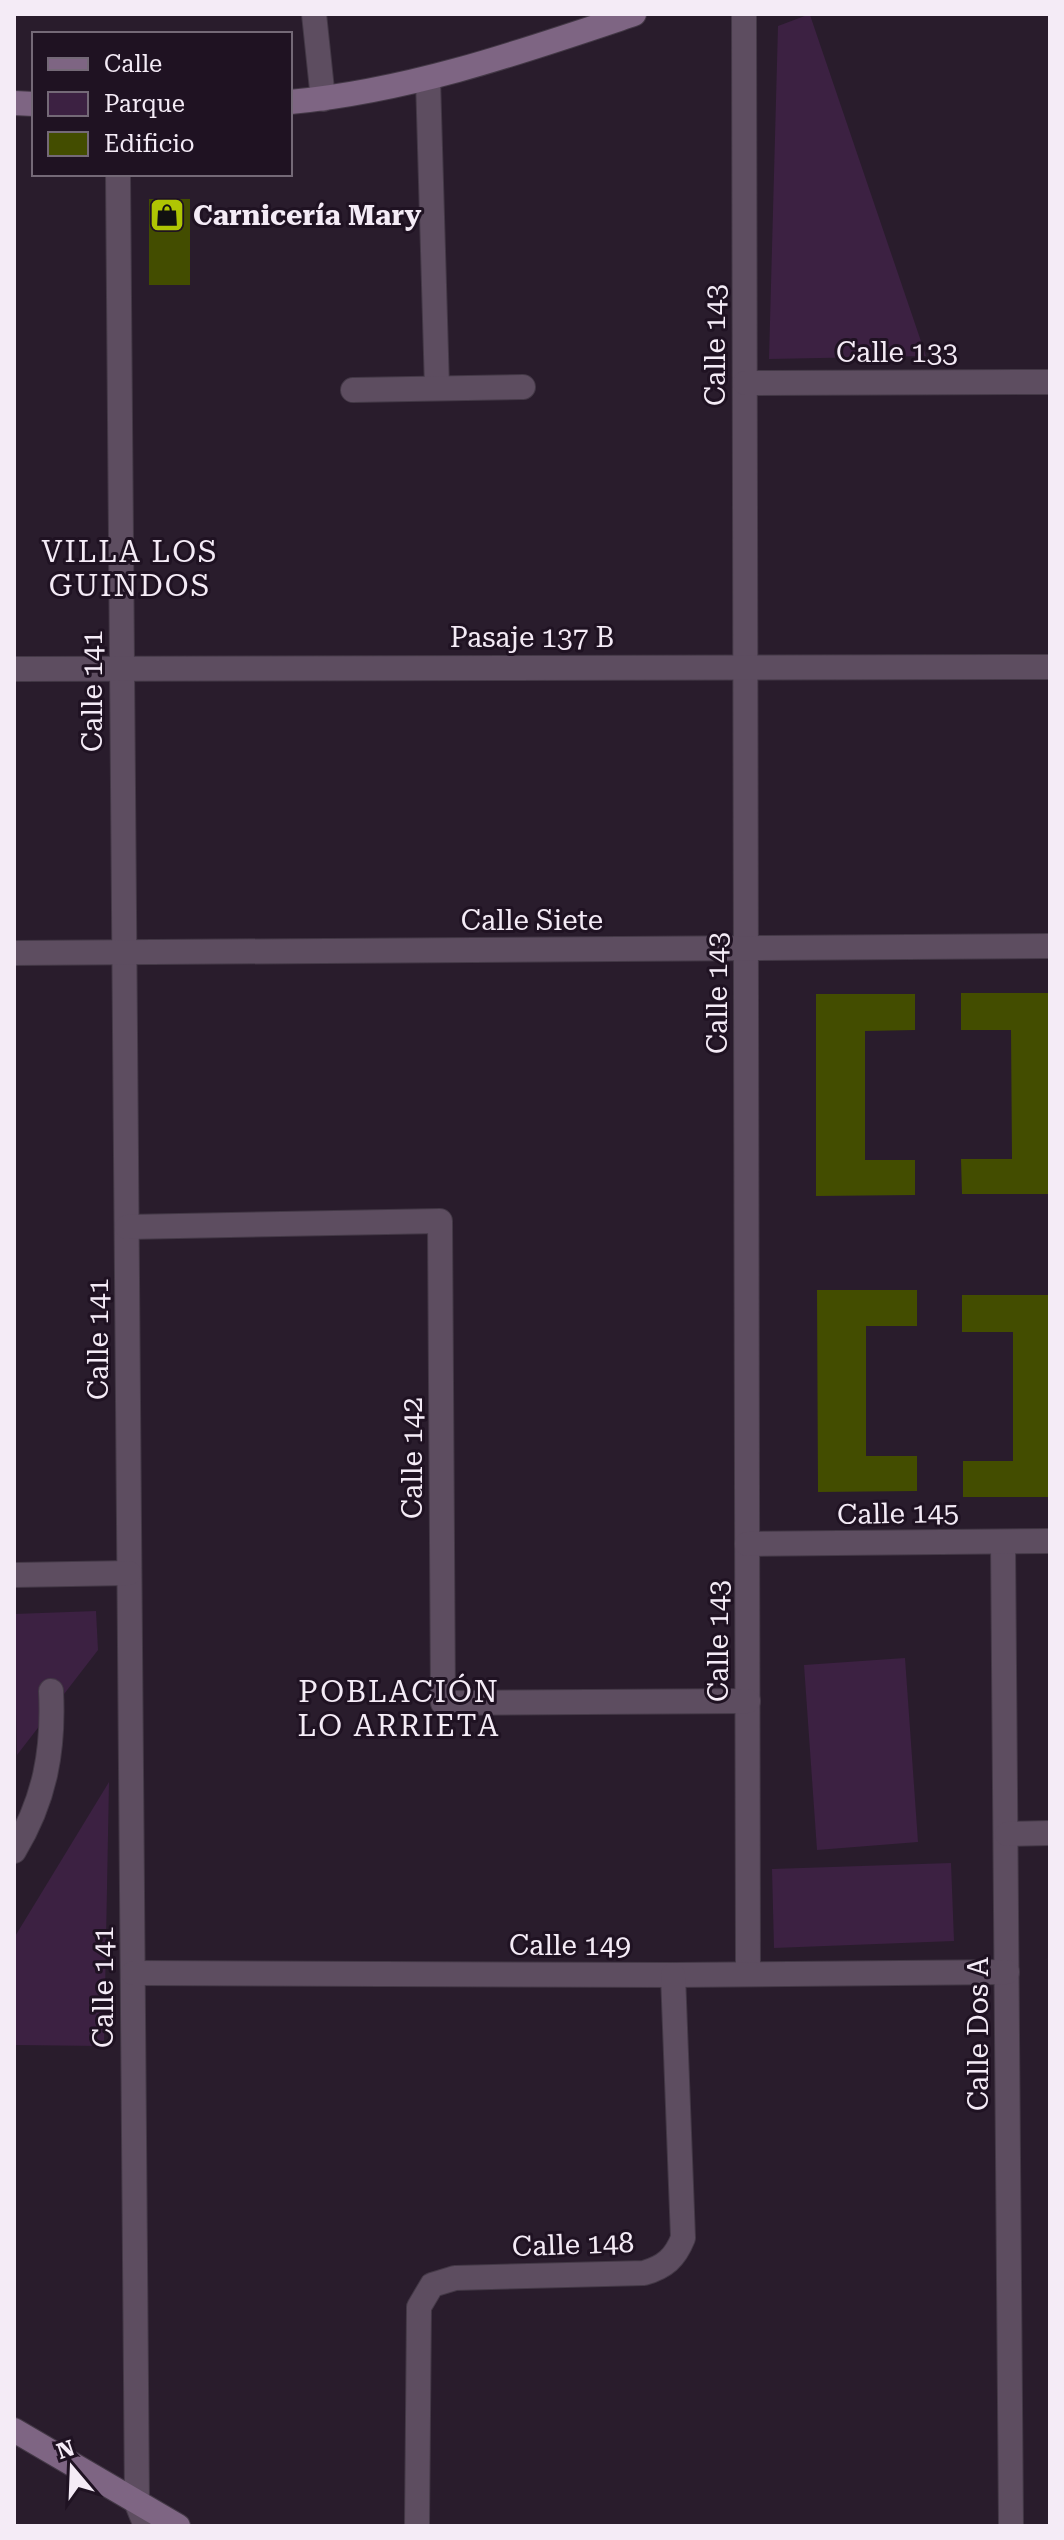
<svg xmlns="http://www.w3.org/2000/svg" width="1064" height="2540" font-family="'Roboto Serif',serif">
<rect width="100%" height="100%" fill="#291c2c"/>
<!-- green -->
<g fill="#3c2142">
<path d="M810 14V15L926 356 769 359 778 26Z"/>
<path d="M96 1611 98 1650 17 1755 14 1614Z"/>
<path d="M905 1658 918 1842 817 1850 804 1665Z"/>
<path d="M109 1782 104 2046 14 2045V1938Z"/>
<path d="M951 1863 954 1941 774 1948 772 1869Z"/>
</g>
<!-- building -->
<g fill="#434d00">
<rect x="149" y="199" width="41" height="86"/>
<path d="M961 993H1050V1194H962L961 1159H1012L1011 1030H961Z"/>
<path d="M816 994H915V1030L865 1031V1160H915V1195L816 1196Z"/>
<path d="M817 1290H917V1326H866V1456H917V1491L818 1492Z"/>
<path d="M962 1295H1050V1497H963V1461H1013V1332H962Z"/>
</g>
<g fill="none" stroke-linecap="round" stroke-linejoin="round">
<!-- street casing -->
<g stroke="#433846" stroke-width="26">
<g id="street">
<path d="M314 14 323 99"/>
<path d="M744 14 748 1972"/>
<path d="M428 79 437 388"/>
<path d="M118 174 137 2504 146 2526"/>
<path d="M745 383 1050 382"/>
<path d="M353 390 523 387"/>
<path d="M14 669 1050 667"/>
<path d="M14 953 1050 946"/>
<path d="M127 1227 440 1221 443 1703 748 1701"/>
<path d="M1003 1542 1011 2526"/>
<path d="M747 1544 1050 1541"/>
<path d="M14 1575 129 1573"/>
<path d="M1007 1834 1050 1833"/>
<path d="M14 1851C45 1800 54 1750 51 1691"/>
<path d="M133 1973 673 1975 1007 1972"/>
<path d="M417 2526 419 2307 432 2285 455 2278 644 2273C665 2267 675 2258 683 2238L673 1975"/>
</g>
</g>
<!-- secondary casing -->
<g stroke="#433846" stroke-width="26">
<g id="secondary">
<path d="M290 102C409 91 521 52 634 14"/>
<path d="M14 103 34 104"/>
<path d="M14 2430 178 2526"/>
</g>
</g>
<!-- street -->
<use href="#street" stroke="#5d4d60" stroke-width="24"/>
<!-- secondary -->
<use href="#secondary" stroke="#7e6583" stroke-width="24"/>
</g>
<!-- icons -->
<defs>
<g id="shop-square" transform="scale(1.8)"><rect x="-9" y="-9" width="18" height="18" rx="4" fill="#afc503" stroke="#1f1222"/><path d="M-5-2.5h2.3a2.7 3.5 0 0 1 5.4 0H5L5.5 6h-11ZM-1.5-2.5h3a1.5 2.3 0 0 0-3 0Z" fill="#111"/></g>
</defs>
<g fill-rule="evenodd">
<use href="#shop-square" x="167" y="215"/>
</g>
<g text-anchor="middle" stroke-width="6" stroke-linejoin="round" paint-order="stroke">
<!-- poi labels -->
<g font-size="28" font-weight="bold" fill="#f4ebf6" stroke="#1f1222" text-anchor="start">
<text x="193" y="225">Carnicería Mary</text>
</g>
<!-- street labels -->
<g font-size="28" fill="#f4ebf6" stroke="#1f1222">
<text transform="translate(715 345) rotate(-90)" y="10">Calle 143</text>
<text x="897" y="362">Calle 133</text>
<text x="532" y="647">Pasaje 137 B</text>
<text transform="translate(92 691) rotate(-90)" y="10">Calle 141</text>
<text x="532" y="930">Calle Siete</text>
<text transform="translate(717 993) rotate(-90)" y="10">Calle 143</text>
<text transform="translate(98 1339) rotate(-90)" y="10">Calle 141</text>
<text transform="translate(412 1458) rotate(-90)" y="10">Calle 142</text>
<text transform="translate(898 1513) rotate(-1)" y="10">Calle 145</text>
<text transform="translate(718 1641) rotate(-90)" y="10">Calle 143</text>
<text x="570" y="1955">Calle 149</text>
<text transform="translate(103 1987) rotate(-90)" y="10">Calle 141</text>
<text transform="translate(978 2034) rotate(-90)" y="10">Calle Dos A</text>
<text transform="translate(573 2244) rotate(-2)" y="10">Calle 148</text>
</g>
<!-- neighbourhood labels -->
<g font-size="30" letter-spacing="2" fill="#f4ebf6" stroke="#1f1222">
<text x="130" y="562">VILLA LOS<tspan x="130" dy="34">GUINDOS</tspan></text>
<text x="399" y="1702">POBLACIÓN<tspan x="399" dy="34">LO ARRIETA</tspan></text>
</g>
</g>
<!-- border -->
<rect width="1064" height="2540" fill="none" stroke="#f4ebf6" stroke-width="32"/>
<!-- legend -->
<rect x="32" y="32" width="260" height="144" fill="#1f1222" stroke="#746977" stroke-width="2"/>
<rect x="48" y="58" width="40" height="12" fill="#7e6583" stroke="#746977" stroke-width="2"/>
<text x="104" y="72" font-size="24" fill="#f4ebf6">Calle</text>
<rect x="48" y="92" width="40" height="24" fill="#3c2142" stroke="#746977" stroke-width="2"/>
<text x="104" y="112" font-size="24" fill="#f4ebf6">Parque</text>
<rect x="48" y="132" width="40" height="24" fill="#434d00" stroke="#746977" stroke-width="2"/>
<text x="104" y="152" font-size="24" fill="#f4ebf6">Edificio</text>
<!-- north arrow -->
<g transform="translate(72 2468) rotate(341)" stroke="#1f1222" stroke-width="6" paint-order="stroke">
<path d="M0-6L14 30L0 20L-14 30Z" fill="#f4ebf6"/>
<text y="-12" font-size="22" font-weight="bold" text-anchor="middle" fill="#f4ebf6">N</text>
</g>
</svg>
